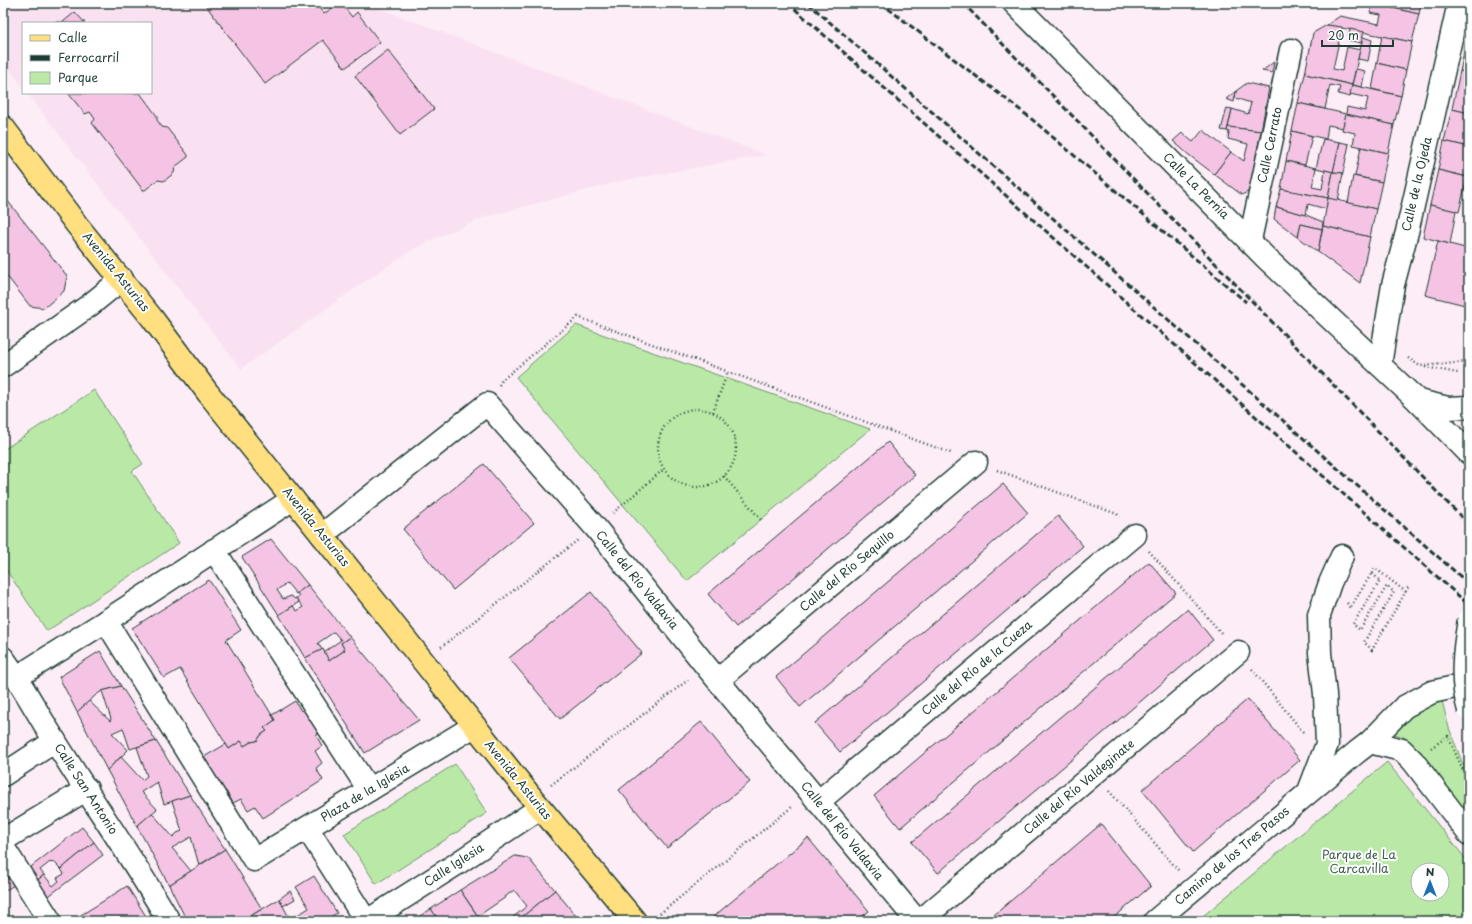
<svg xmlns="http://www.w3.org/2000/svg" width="1472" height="924" font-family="'Playpen Sans',sans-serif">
<rect width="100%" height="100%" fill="#fcedf7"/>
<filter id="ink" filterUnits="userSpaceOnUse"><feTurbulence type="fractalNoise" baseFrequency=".025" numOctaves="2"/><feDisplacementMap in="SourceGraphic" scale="8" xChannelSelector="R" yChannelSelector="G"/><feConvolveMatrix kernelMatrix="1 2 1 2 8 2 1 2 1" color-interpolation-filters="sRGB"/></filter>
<g filter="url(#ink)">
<!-- built -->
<path fill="#fae1f2" d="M3 3H365L766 155 621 181 485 217 424 243 377 273 241 369 27 93H151V23H23V87L3 61Z"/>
<!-- green -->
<g fill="#bae9a7" stroke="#6c936e" fill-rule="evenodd">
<path d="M576 325 870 429 687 581 516 377Z"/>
<path d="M94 390 143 464 132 471 179 543 47 631 3 565V557L7 554 3 547V450Z"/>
<path d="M1442 701 1449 728 1462 762 1469 773V819L1405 738 1388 731 1423 709Z"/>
<path d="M1387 762 1469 863V921H1197ZM1418 870H1442V894H1418Z"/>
<path d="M455 764 487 813 376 884 344 834Z"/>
</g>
<!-- building -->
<g fill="#f5c4e5" stroke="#1f3d34">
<path d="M204 3H315L324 14 339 3H341L352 17 357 12 380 42 345 68 323 40 265 84Z"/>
<path d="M1372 3 1419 14 1412 42 1327 25 1340 16 1379 24 1381 15 1370 13Z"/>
<path d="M1385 3H1421L1419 14 1385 6Z"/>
<path d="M75 12 85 23H55L56 22H63Z"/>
<path d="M1327 25 1342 27 1333 69 1342 71 1347 47 1360 50 1352 85 1305 74 1313 33Z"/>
<path d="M1350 29 1364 32 1361 43 1348 40Z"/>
<path d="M1382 36 1412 42 1406 70 1377 63Z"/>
<path d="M1468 36H1469V73L1460 71Z"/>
<path d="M1363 37 1372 40 1368 61 1358 59Z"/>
<path d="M388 50 434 109 400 135 355 76Z"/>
<path d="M1274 62 1272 73 1262 71Z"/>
<path d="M1377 63 1406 70 1401 96 1372 89Z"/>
<path d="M1356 69 1365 71 1362 87 1352 85Z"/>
<path d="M1460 71 1469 73V113L1452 109Z"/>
<path d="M1305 74 1352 85 1350 97 1338 94 1340 87 1330 85 1325 109 1298 103Z"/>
<path d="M1247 83 1269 88 1261 131 1228 127 1232 109 1248 114 1251 103 1235 98 1236 91Z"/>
<path d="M1352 85 1401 96 1394 125 1346 114 1347 107 1365 111 1368 98 1350 94Z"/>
<path d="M1236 91 1234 102 1226 99Z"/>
<path d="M68 93H140L157 116V120L162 127 167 128 188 155V157L175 167 174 173 164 181 158 180 145 190H143L92 123 95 119 90 112 85 114Z"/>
<path d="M1298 103 1346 114 1343 128 1328 125 1326 139 1292 131Z"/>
<path d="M1227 108 1232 109 1227 131 1221 130Z"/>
<path d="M1452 109 1469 113V147L1444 141Z"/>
<path d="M1346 114 1394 125 1388 153 1353 145 1355 133 1342 130Z"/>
<path d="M1228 127 1261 131 1249 191 1242 195 1214 174 1231 152 1244 161 1248 144 1228 139 1229 132 1227 131Z"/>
<path d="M1203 130 1231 152 1214 174 1189 155 1173 141 1182 133 1193 142Z"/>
<path d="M1292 131 1312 136 1305 165 1286 161Z"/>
<path d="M1323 139 1340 142 1333 172 1316 168Z"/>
<path d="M1444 141 1469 147 1468 177 1438 170Z"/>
<path d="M1340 142 1349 144 1343 173 1333 172Z"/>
<path d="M1361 147 1388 153 1382 182 1355 176Z"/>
<path d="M1286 161 1316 168 1312 187 1322 189 1325 170 1333 172 1328 198 1281 189Z"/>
<path d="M1438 170 1467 177 1459 212 1430 205Z"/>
<path d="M1333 172 1343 173 1338 201 1328 198Z"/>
<path d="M1353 176 1382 182 1376 209 1348 203Z"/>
<path d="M1281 189 1328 198 1326 209 1308 204 1306 215 1276 207Z"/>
<path d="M3 195 67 276 64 291 44 308 30 306 3 271Z"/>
<path d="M1328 198 1376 209 1370 237 1323 226Z"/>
<path d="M1430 205 1456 211 1450 244 1423 237Z"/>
<path d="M1276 207 1306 215 1323 222 1322 229 1301 224 1298 237 1274 219Z"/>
<path d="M1301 224 1322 229 1318 252 1298 237Z"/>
<path d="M1323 226 1370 237 1360 283 1318 252Z"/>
<path d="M1438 241 1469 249V306L1425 295Z"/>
<path d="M888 442 915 475 736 627 708 594Z"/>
<path d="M484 464 534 523 453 590 403 529Z"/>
<path d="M1003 484 1028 513 800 707 776 677Z"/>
<path d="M1058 516 1083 546 840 752 815 723Z"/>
<path d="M271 539 308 585 296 594 287 583 277 590 283 599 291 596 295 599 296 598 299 602 279 615 242 557Z"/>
<path d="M1149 562 1176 593 900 828 874 796Z"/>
<path d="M209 580 241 630 226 640 275 720 264 728 267 731 261 735 257 741 251 742 244 746 241 741 229 749 180 669 164 678 132 628Z"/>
<path d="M308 585 350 637 341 643 345 650 329 661 324 652 341 640 334 632 318 643 322 650 305 658 279 615 293 606 297 611 303 607 296 598 299 596 297 593Z"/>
<path d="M591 592 642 653 560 719 509 658Z"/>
<path d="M1188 609 1213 640 938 873 912 842Z"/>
<path d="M350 637 419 720 365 753 305 658 323 649 329 661 345 650 341 643Z"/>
<path d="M100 651 121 686 102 691 96 695 77 712 59 677Z"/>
<path d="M121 686 156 741 130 749 123 728 112 733 128 750 107 770 77 712 89 701 110 721 111 719 102 691Z"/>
<path d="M1248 699 1300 760 1193 852 1142 790Z"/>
<path d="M295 701 301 711 307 707 322 730 316 735 322 746 315 751 322 763 316 768 323 780 263 818 255 806 248 810 241 799 233 803 226 791 219 796 204 772 210 767 204 757 226 744 229 749 241 741 244 746 251 742 257 741 261 735 267 731 264 728 275 720 272 715Z"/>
<path d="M701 722 750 782 667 848 619 790Z"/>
<path d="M156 741 190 795 164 804 157 782 141 792 157 809 137 826 107 770 121 757 142 780 147 776 137 747Z"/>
<path d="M190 795 225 849 199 865 191 837 172 848 191 871 169 885 137 826 152 813 173 837 177 833 182 831 172 801Z"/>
<path d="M1101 824 1151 886 1110 921H987Z"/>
<path d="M82 827 94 842 61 869 54 862 51 863 50 862 40 870 44 875 35 882 27 870Z"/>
<path d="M808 838 869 911 856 921H716L713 917Z"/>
<path d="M94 842 103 855 46 898 35 882 44 875 53 886 59 881 57 878 64 874 61 869Z"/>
<path d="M225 849 262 909 242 921H187L169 885Z"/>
<path d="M515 856 528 858 555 890 517 921H513L511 919 527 906 514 890 505 897H506L478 916 460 890Z"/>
<path d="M314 876 337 913 324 921H292L291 919 309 908 296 887Z"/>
<path d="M9 878 14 885 3 892V881Z"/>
<path d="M127 886 149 921H71L94 907Z"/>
<path d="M460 890 479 918 475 921H439L431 909Z"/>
<path d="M555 890 576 916 571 921H517Z"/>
<path d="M290 891 295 899 283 906 279 899Z"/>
<path d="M279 899 288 915 278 921H242Z"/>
<path d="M431 909 439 920 437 921H412Z"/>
</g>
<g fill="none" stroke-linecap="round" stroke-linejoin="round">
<!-- minor casing -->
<g stroke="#1f3d34" stroke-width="25">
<g id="minor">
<path d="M1014 3 1266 258 1418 401 1469 453"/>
<path d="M1250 240 1291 50"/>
<path d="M1380 365 1393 285 1407 232 1459 3"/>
<path d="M3 366 90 305 122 279"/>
<path d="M1418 401 1448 408 1469 407"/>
<path d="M322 535 487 404 595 527 706 666 917 921"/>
<path d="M214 550 369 790"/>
<path d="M106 621 254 860 474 726"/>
<path d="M3 658C23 685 37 713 55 741 92 801 133 859 169 921"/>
<path d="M17 677 106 621 293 499"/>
<path d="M718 680 976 462"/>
<path d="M1370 742 1402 750 1413 761 1469 834"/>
<path d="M3 775 55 741"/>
<path d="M1309 791 1327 744 1325 694 1320 653 1319 615 1330 583 1342 556"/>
<path d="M818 802 1135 535"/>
<path d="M307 828 366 921"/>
<path d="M3 840 87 789"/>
<path d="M3 847 50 921"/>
<path d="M367 921 455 865 540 808"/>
<path d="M920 921 1238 652"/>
<path d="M1155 921 1357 752 1370 742 1404 707 1432 692 1464 685H1469"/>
</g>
</g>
<!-- major casing -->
<g stroke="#1f3d34" stroke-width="25">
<path id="major" d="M3 127 77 225 152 318 208 393 423 661 533 799 635 921"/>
</g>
<!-- path -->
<g stroke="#1f3d34" stroke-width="2.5" stroke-dasharray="1 3" stroke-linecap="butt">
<path d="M1408 358 1420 366 1469 362"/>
<path d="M1425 367 1458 373"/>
<path d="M499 385 502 380 578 317 951 453"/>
<circle cx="697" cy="448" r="39"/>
<path d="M713 412 728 371"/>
<path d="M997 470 1117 514 1120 517"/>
<path d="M724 476 761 520"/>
<path d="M613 513 664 469"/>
<path d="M1149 551 1223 635"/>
<path d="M1372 573 1375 568 1406 592"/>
<path d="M1347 603 1350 608 1372 573 1380 581 1353 624 1360 630 1387 586 1394 592 1364 642 1372 650 1409 586"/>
<path d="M441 647 578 540"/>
<path d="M1252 669 1303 732"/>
<path d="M1431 748 1448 736 1466 777 1469 776"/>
<path d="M551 785 688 680"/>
<path d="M1109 791 1179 871"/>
<path d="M657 916 793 806"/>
</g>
<!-- minor -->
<use href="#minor" stroke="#fff" stroke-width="22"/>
<!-- major -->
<use href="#major" stroke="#ffdf80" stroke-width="22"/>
<!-- rail -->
<g stroke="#1f3d34" stroke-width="3" stroke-dasharray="6 3" stroke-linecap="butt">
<path d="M788 3 1469 605"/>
<path d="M808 3 1469 584"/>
<path d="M881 3 1028 116 1246 302"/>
<path d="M963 3 1469 525"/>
</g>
<!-- minor-bridge casing -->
<g stroke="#1f3d34" stroke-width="25" stroke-linecap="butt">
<path id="minor-bridge" d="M1469 620C1464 649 1460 681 1469 710"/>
</g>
<!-- minor-bridge -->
<use href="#minor-bridge" stroke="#fff" stroke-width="22"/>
</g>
</g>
<g text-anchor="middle" stroke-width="4" stroke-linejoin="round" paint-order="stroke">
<!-- street labels -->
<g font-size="12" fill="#1f3d34" stroke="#fff">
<text transform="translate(1270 145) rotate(-78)" y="4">Calle Cerrato</text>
<text transform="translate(1417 184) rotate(-77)" y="4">Calle de la Ojeda</text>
<text transform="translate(1196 186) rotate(45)" y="4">Calle La Pernía</text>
<text transform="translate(116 272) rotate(51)" y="4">Avenida Asturias</text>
<text transform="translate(316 527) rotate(51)" y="4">Avenida Asturias</text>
<text transform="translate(847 571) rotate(-40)" y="4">Calle del Río Sequillo</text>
<text transform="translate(637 580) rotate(51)" y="4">Calle del Río Valdavia</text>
<text transform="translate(977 668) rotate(-40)" y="4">Calle del Río de la Cueza</text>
<text transform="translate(518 780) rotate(51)" y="4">Avenida Asturias</text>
<text transform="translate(1079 787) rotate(-40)" y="4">Calle del Río Valdeginate</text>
<text transform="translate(86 789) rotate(57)" y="4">Calle San Antonio</text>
<text transform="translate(365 793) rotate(-31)" y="4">Plaza de la Iglesia</text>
<text transform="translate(842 831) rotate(51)" y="4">Calle del Río Valdavia</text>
<text transform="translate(1232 856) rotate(-40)" y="4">Camino de los Tres Pasos</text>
<text transform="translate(454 865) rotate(-33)" y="4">Calle Iglesia</text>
</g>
<!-- park labels -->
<g font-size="12" fill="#3e5f4b" stroke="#fff">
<text x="1359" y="859">Parque de La<tspan x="1359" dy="14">Carcavilla</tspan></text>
</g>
</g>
<!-- margin -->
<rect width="1472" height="924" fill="none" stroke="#fff" stroke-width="16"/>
<rect x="8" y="8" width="1456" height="908" fill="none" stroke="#1f3d34" stroke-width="1.5" filter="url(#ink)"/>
<!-- legend -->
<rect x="22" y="22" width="130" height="72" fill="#ffffff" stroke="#a5b1ae"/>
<rect x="30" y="35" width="20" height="6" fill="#ffdf80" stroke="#a5b1ae"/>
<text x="58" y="42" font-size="12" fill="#1f3d34">Calle</text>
<rect x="30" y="55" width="20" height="6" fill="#1f3d34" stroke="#a5b1ae"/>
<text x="58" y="62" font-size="12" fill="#1f3d34">Ferrocarril</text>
<rect x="30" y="72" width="20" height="12" fill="#bae9a7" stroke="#a5b1ae"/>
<text x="58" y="82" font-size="12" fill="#1f3d34">Parque</text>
<!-- north arrow -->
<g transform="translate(1430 882)"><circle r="19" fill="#ffffff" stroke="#a5b1ae"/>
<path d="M0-3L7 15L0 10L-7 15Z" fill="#1f6fb2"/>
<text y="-6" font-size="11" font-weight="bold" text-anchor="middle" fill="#1f3d34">N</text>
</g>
<!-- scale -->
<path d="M1322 40v6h71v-6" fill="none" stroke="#1f3d34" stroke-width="2"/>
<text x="1328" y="40" font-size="12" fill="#1f3d34" stroke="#ffffff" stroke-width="3" paint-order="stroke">20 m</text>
</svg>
